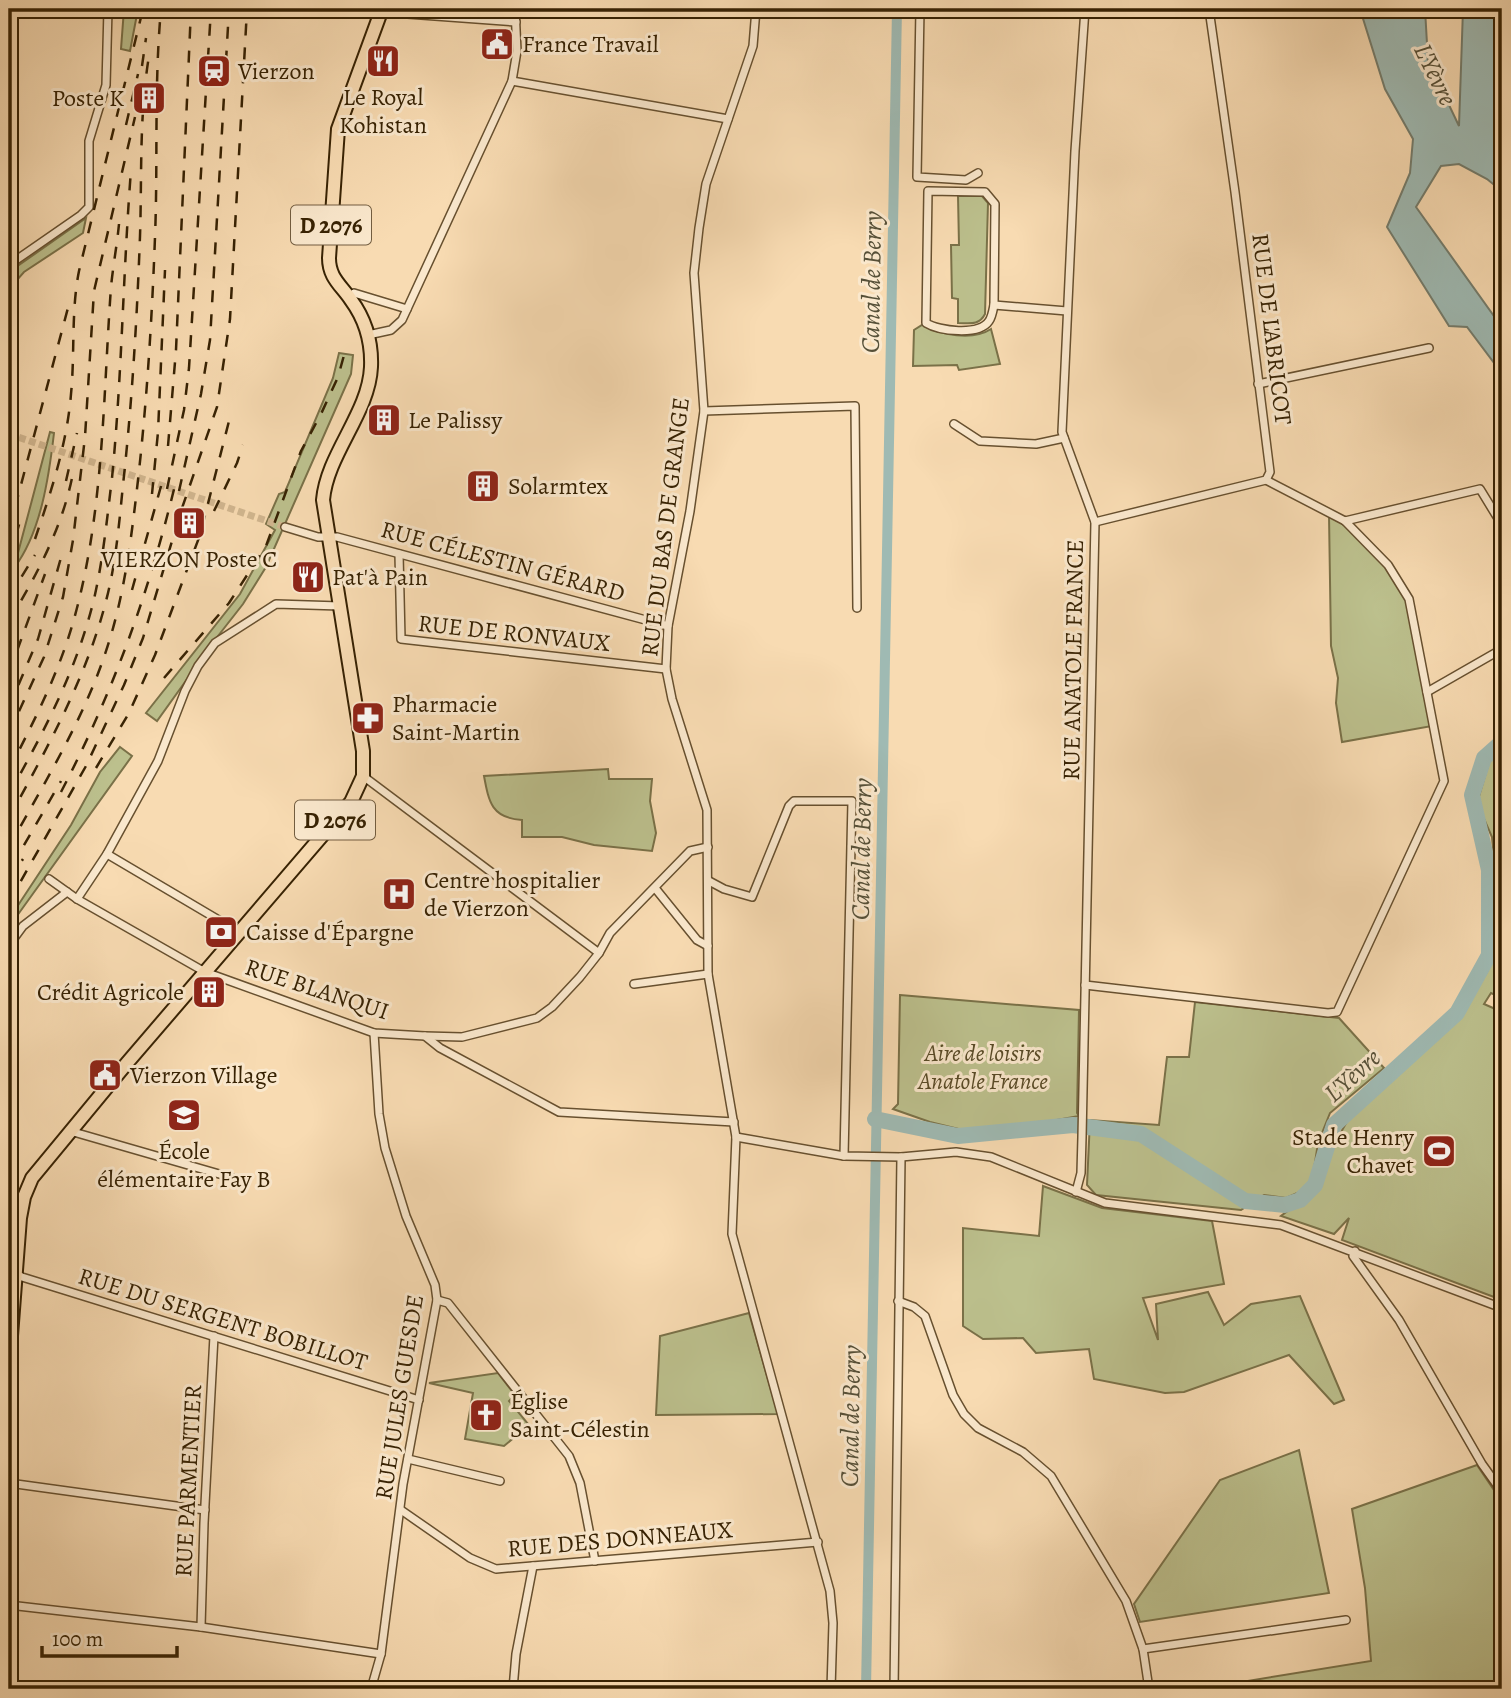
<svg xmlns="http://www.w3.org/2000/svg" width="1511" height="1698" font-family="Alegreya,serif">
<rect width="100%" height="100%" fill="#f8dbb2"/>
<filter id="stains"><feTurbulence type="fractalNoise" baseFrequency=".00286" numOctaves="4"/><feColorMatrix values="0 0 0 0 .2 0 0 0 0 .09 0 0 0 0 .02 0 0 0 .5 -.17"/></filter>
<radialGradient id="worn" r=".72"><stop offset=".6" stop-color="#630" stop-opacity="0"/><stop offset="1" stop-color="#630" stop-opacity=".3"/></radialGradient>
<!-- green -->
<g fill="#bcc08d" stroke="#7a7148" stroke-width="2">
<path d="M124 9H138L130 51 121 49Z"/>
<path d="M958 196H982L988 203 985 314C979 326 969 323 958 323V299L952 298 951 245H959Z"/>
<path d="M86 218 83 233 24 272 16 281 9 296V272Z"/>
<path d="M922 325C940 335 973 341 991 329L1000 364 959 370 957 365 913 366 914 330Z"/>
<path d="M339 353 353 355 351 374 266 567 243 604 218 636 157 721 146 713 240 594 275 530 266 524 279 494 285 492 333 378Z"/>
<path d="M50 432 54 433C49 476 41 533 14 568Z"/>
<path d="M1329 515 1341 520 1387 566 1407 600 1432 726 1342 742 1336 703 1338 678 1331 646Z"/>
<path d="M120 747 132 756 9 927V919L71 825 100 772Z"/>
<path d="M1502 758V998L1491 993 1484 1004 1502 1012V1300L1342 1240 1349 1218 1334 1234 1281 1216 1317 1189 1332 1148 1349 1118 1462 1014 1488 970 1495 943V870L1492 837 1477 803 1490 759Z"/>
<path d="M608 769 609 779H652L650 801 656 833 652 851 594 845 562 837H522V820C492 818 489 803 484 776Z"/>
<path d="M900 995 1079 1010 1077 1113 1079 1116 979 1134 930 1122 893 1109 898 1104Z"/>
<path d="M1195 1002 1339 1018 1384 1068 1330 1113 1318 1143 1312 1182 1304 1190 1286 1198 1264 1195 1241 1210 1096 1195 1087 1185 1090 1120 1159 1125 1167 1057H1189Z"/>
<path d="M1043 1186 1102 1208 1212 1221 1224 1284 1143 1298 1158 1340 1156 1304 1208 1292 1224 1325 1251 1304 1300 1296 1344 1400 1334 1404 1289 1355 1184 1392 1165 1393 1094 1379 1089 1349 1036 1353 1023 1338 983 1339 963 1326V1228L1039 1236Z"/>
<path d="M749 1313 778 1414 656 1415 660 1336Z"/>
<path d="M498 1373 515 1395 509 1401 529 1425 504 1446 465 1439 473 1393 429 1383Z"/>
<path d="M1299 1450 1329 1593 1140 1622 1134 1604 1220 1480Z"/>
<path d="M1477 1465 1502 1502V1689H1241V1682L1371 1661 1365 1588 1352 1509Z"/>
</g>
<!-- water -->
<path fill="#9fbab3" stroke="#757d6d" stroke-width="2" d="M1360 9H1425L1428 61 1459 126 1463 9H1502V219L1498 188 1487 179 1459 164 1441 166 1416 207 1496 319 1502 339V400L1494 363 1467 327 1449 326 1387 227 1410 173 1413 139 1385 89Z"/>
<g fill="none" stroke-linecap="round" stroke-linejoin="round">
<!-- canal -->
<path stroke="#9fbab3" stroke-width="10" d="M866 1689 897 9"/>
<!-- river -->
<path stroke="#9fbab3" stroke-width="16" d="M875 1119 958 1136 1073 1125 1141 1134 1245 1201 1285 1205 1300 1200 1315 1185 1334 1125 1457 1013 1489 955V870L1472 795 1484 758 1502 742"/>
<!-- minor-tunnel -->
<path stroke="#d1b68f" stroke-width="7" stroke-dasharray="7 3.5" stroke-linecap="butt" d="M9 434 285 527"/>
<!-- minor casing -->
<g stroke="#67502f" stroke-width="10">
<g id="minor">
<path d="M756 9 753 46 706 184 699 228 694 273 704 411 690 511 668 626 666 669 672 699 707 810 708 974 736 1137 732 1234 830 1591 833 1623 831 1689"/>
<path d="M920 9 917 177 966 180 978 173"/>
<path d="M380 12 516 22"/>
<path d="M512 81 728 119"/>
<path d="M928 191 985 192 995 204 994 305C993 310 992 317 989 321 979 336 939 331 926 323Z"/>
<path d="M9 265 81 215 89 207V141L106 85 108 9"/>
<path d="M354 293 407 309"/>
<path d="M994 305 1067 311"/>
<path d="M368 335 391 330 402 320 512 81 517 51 515 9"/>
<path d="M1258 384 1429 348"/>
<path d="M704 411 855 406 857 608"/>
<path d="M954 424 980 441 1036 444 1064 438"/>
<path d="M1266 480 1345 521 1480 489 1502 525"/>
<path d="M1095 522 1266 480 1270 472 1235 192 1209 9"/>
<path d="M285 527 318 537H337L668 626"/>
<path d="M399 554 401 639 666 669"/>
<path d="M1427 692 1502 649"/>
<path d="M363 776 599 953"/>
<path d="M107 854 239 932"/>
<path d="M49 879 77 899 205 972 374 1033 425 1036 440 1048 559 1112 734 1122"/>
<path d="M709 881 724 889 752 897 789 806 794 801H852L844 1156"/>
<path d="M655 888 697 940 708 946"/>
<path d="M77 899 107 854 158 761 185 691 198 666 215 643 276 604 340 606"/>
<path d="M9 945 23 926 67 892"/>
<path d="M634 984 708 974"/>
<path d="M1085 985 1328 1013 1337 1012 1444 781 1409 599 1388 565 1345 521"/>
<path d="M425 1036 462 1037 537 1018 552 1007 580 977 599 953 610 933 690 851 708 847"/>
<path d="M70 1131 240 1180"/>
<path d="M736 1137 844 1156 901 1157 956 1152 991 1157 1105 1203 1281 1225 1502 1308"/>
<path d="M1076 1192 1081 1173 1082 1137 1095 522 1062 432 1075 151 1085 9"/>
<path d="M1355 1251 1353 1256 1399 1320 1482 1464 1502 1492"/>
<path d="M9 1270 22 1277 419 1400"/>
<path d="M437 1300 448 1303 569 1456 580 1483 595 1561"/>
<path d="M898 1301 914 1307 925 1316 953 1395 964 1414 978 1428 1023 1452 1051 1476 1126 1601 1143 1649 1149 1689"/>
<path d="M408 1459 500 1481"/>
<path d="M9 1483 205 1510"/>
<path d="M401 1510 470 1558 496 1569 818 1542"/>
<path d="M9 1605 201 1627 381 1654"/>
<path d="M201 1627 204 1523 214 1336"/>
<path d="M1143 1649 1346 1620"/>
<path d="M371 1689 381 1654 403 1484 437 1300 435 1285 406 1216 385 1148 379 1114 374 1033"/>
<path d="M513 1689 516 1654 533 1566"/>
<path d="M894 1689 901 1157"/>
</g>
</g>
<!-- primary casing -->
<g stroke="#372203" stroke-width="16">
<path id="primary" d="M9 1362 20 1218 24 1197 32 1178 127 1063 351 802 363 776V751L323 500C327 454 369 413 371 367 372 343 365 319 351 300 341 285 329 278 329 258L338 129 382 9"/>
</g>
<!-- minor -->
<use href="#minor" stroke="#fae8cd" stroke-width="7"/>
<!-- primary -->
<use href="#primary" stroke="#f8dbb2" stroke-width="12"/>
<!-- rail -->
<g stroke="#372203" stroke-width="2.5" stroke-dasharray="12 12" stroke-linecap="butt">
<path d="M142 66 146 38"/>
<path d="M126 125 138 74"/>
<path d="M168 446 176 350 191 9"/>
<path d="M66 481 77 433"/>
<path d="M167 489 184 410 189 368 211 9"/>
<path d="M179 491 201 394 210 340 229 9"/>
<path d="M152 494 158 432 165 270"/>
<path d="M214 511 237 463 243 445"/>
<path d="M9 530 69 304"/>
<path d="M35 539C51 492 67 444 71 394 75 353 71 311 79 271L143 9"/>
<path d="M9 559 21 518"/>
<path d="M132 590 163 479"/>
<path d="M9 597 35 555"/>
<path d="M9 621C37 575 63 526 73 473"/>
<path d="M9 636 18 613"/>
<path d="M9 673 45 574"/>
<path d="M164 678 229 603 266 546 301 451 321 414 338 377 346 348"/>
<path d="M9 707 38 639 62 554"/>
<path d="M9 733 44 657 63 597 73 540 85 437 94 291 135 117"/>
<path d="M96 768 129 713 155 655 200 535 229 421"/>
<path d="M9 770C34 721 59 673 74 619 104 512 103 398 111 287 113 266 117 245 119 224"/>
<path d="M61 792C114 690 149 593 176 481"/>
<path d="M9 794C44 732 77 669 94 599 103 560 107 519 112 478 122 376 123 273 131 170"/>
<path d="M9 818C47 748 86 679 106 601 116 563 119 524 123 485 132 403 137 319 140 236 142 176 139 116 149 56"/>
<path d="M9 847C43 785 81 724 104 657 124 600 131 541 138 480 147 400 152 318 155 237 158 161 154 85 161 9"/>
<path d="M12 866 61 781"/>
<path d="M9 881 23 859"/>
<path d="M9 902 86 766 124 685 143 638 181 511 217 407 230 319 247 9"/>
</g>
</g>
<!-- icons -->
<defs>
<g id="civic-square" transform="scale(1.75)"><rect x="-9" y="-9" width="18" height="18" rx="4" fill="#8f2418" stroke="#fae8cd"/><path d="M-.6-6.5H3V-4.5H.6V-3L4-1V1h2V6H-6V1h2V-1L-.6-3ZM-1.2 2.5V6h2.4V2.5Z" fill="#fff"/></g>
<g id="restaurant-square" transform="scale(1.75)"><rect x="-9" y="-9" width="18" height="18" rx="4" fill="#8f2418" stroke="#fae8cd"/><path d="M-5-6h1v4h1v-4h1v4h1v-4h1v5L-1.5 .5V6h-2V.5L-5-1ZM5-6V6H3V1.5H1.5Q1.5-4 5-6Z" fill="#fff"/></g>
<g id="station-square" transform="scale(1.75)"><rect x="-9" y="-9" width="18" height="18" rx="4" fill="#8f2418" stroke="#fae8cd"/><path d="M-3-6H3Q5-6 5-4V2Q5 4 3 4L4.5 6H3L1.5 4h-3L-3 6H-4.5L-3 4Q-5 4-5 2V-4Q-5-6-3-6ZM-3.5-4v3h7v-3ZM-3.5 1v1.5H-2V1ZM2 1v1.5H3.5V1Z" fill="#fff"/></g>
<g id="building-square" transform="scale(1.75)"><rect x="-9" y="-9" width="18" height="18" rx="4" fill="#8f2418" stroke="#fae8cd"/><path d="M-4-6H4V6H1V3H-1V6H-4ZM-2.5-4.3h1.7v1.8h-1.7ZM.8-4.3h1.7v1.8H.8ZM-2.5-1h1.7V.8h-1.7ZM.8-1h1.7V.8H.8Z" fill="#fff"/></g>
<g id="pharmacy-square" transform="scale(1.75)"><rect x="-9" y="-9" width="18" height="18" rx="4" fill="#8f2418" stroke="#fae8cd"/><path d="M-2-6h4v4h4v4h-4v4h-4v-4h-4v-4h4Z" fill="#fff"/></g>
<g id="hospital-square" transform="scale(1.75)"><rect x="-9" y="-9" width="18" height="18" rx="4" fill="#8f2418" stroke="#fae8cd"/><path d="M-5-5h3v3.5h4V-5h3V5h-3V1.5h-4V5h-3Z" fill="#fff"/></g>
<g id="bank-square" transform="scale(1.75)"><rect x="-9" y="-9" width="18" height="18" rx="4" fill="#8f2418" stroke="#fae8cd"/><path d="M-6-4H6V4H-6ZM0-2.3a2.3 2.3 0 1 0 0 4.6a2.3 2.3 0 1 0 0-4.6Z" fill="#fff"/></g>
<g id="school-square" transform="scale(1.75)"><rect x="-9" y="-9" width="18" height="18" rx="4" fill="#8f2418" stroke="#fae8cd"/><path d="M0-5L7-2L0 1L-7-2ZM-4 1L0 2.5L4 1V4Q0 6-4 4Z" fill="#fff"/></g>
<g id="stadium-square" transform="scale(1.75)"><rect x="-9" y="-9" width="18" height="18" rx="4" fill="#8f2418" stroke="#fae8cd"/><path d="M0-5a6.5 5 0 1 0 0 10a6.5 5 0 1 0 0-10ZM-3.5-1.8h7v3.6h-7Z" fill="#fff"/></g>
<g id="church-square" transform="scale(1.75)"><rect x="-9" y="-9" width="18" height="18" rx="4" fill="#8f2418" stroke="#fae8cd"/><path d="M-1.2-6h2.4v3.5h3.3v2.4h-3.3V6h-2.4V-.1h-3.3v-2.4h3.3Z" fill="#fff"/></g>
</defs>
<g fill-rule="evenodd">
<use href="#civic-square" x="497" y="44"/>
<use href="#restaurant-square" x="383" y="61"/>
<use href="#station-square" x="214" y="71"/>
<use href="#building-square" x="149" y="98"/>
<use href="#building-square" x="384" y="420"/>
<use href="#building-square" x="483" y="486"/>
<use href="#building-square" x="189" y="523"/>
<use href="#restaurant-square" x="308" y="577"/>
<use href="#pharmacy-square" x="368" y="718"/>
<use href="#hospital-square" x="399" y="894"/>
<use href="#bank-square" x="221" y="932"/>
<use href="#building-square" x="209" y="992"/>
<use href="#civic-square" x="105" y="1075"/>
<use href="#school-square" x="184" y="1115"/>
<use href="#stadium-square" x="1439" y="1151"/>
<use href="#church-square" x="486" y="1415"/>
</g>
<g text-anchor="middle" stroke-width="6" stroke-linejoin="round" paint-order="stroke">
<!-- shield labels -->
<g fill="#fae8cd" stroke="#725d40" stroke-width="2">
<rect x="291" y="205.5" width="80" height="39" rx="5"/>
<rect x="295" y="800.5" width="80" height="39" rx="5"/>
</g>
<g font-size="23" font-weight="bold" fill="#372203">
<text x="331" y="233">D 2076</text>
<text x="335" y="828">D 2076</text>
</g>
<!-- poi labels -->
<g font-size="24" fill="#372203" stroke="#fae8cd" text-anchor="start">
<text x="522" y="52">France Travail</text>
<text x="238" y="79">Vierzon</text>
<text x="383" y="105" text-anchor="middle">Le Royal<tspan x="383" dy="28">Kohistan</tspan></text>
<text x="124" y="106" text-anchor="end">Poste K</text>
<text x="408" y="428">Le Palissy</text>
<text x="508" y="494">Solarmtex</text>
<text x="189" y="567" text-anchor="middle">VIERZON Poste C</text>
<text x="332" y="585">Pat'à Pain</text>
<text x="392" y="712">Pharmacie<tspan x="392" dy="28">Saint-Martin</tspan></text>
<text x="424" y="888">Centre hospitalier<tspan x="424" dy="28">de Vierzon</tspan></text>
<text x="246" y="940">Caisse d'Épargne</text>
<text x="184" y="1000" text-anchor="end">Crédit Agricole</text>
<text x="130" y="1083">Vierzon Village</text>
<text x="1414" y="1145" text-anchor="end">Stade Henry<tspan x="1414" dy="28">Chavet</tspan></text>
<text x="184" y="1159" text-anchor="middle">École<tspan x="184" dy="28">élémentaire Fay B</tspan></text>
<text x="510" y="1409">Église<tspan x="510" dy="28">Saint-Célestin</tspan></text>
</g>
<!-- street labels -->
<g font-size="24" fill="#372203" stroke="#fae8cd">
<text transform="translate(1272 329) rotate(83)" y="8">RUE DE L'ABRICOT</text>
<text transform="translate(665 527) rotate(-83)" y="8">RUE DU BAS DE GRANGE</text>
<text transform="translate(503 561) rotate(15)" y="8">RUE CÉLESTIN GÉRARD</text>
<text transform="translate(514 633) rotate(6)" y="8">RUE DE RONVAUX</text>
<text transform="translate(1073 660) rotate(-89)" y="8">RUE ANATOLE FRANCE</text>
<text transform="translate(317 989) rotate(18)" y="8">RUE BLANQUI</text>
<text transform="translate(223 1319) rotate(17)" y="8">RUE DU SERGENT BOBILLOT</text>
<text transform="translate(399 1397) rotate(-81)" y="8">RUE JULES GUESDE</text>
<text transform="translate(188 1481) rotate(-87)" y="8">RUE PARMENTIER</text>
<text transform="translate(620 1539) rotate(-5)" y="8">RUE DES DONNEAUX</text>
</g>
<!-- park labels -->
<g font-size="24" font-style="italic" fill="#584a26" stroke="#fae8cd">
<text x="983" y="1061">Aire de loisirs<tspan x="983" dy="28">Anatole France</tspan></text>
</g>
<!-- water labels -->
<g font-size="26" font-style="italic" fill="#565038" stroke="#fae8cd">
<text transform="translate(1436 74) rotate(64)" y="9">L'Yèvre</text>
<text transform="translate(871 282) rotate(-89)" y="9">Canal de Berry</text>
<text transform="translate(861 849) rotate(-89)" y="9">Canal de Berry</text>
<text transform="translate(1352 1075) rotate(-42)" y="9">L'Yèvre</text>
<text transform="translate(850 1416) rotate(-89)" y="9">Canal de Berry</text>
</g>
</g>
<!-- margin -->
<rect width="1511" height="1698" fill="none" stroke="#f8dbb2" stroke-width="35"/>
<rect x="10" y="10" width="1490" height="1677" fill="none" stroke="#372203" stroke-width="3.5"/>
<rect x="18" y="18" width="1476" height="1663" fill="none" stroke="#372203" stroke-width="2"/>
<!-- scale -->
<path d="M42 1646v10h135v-10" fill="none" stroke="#372203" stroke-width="3.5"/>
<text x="52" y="1646" font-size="21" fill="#372203" stroke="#fae8cd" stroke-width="5" paint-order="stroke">100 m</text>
<rect width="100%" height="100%" filter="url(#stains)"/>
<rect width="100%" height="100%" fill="url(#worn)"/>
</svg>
